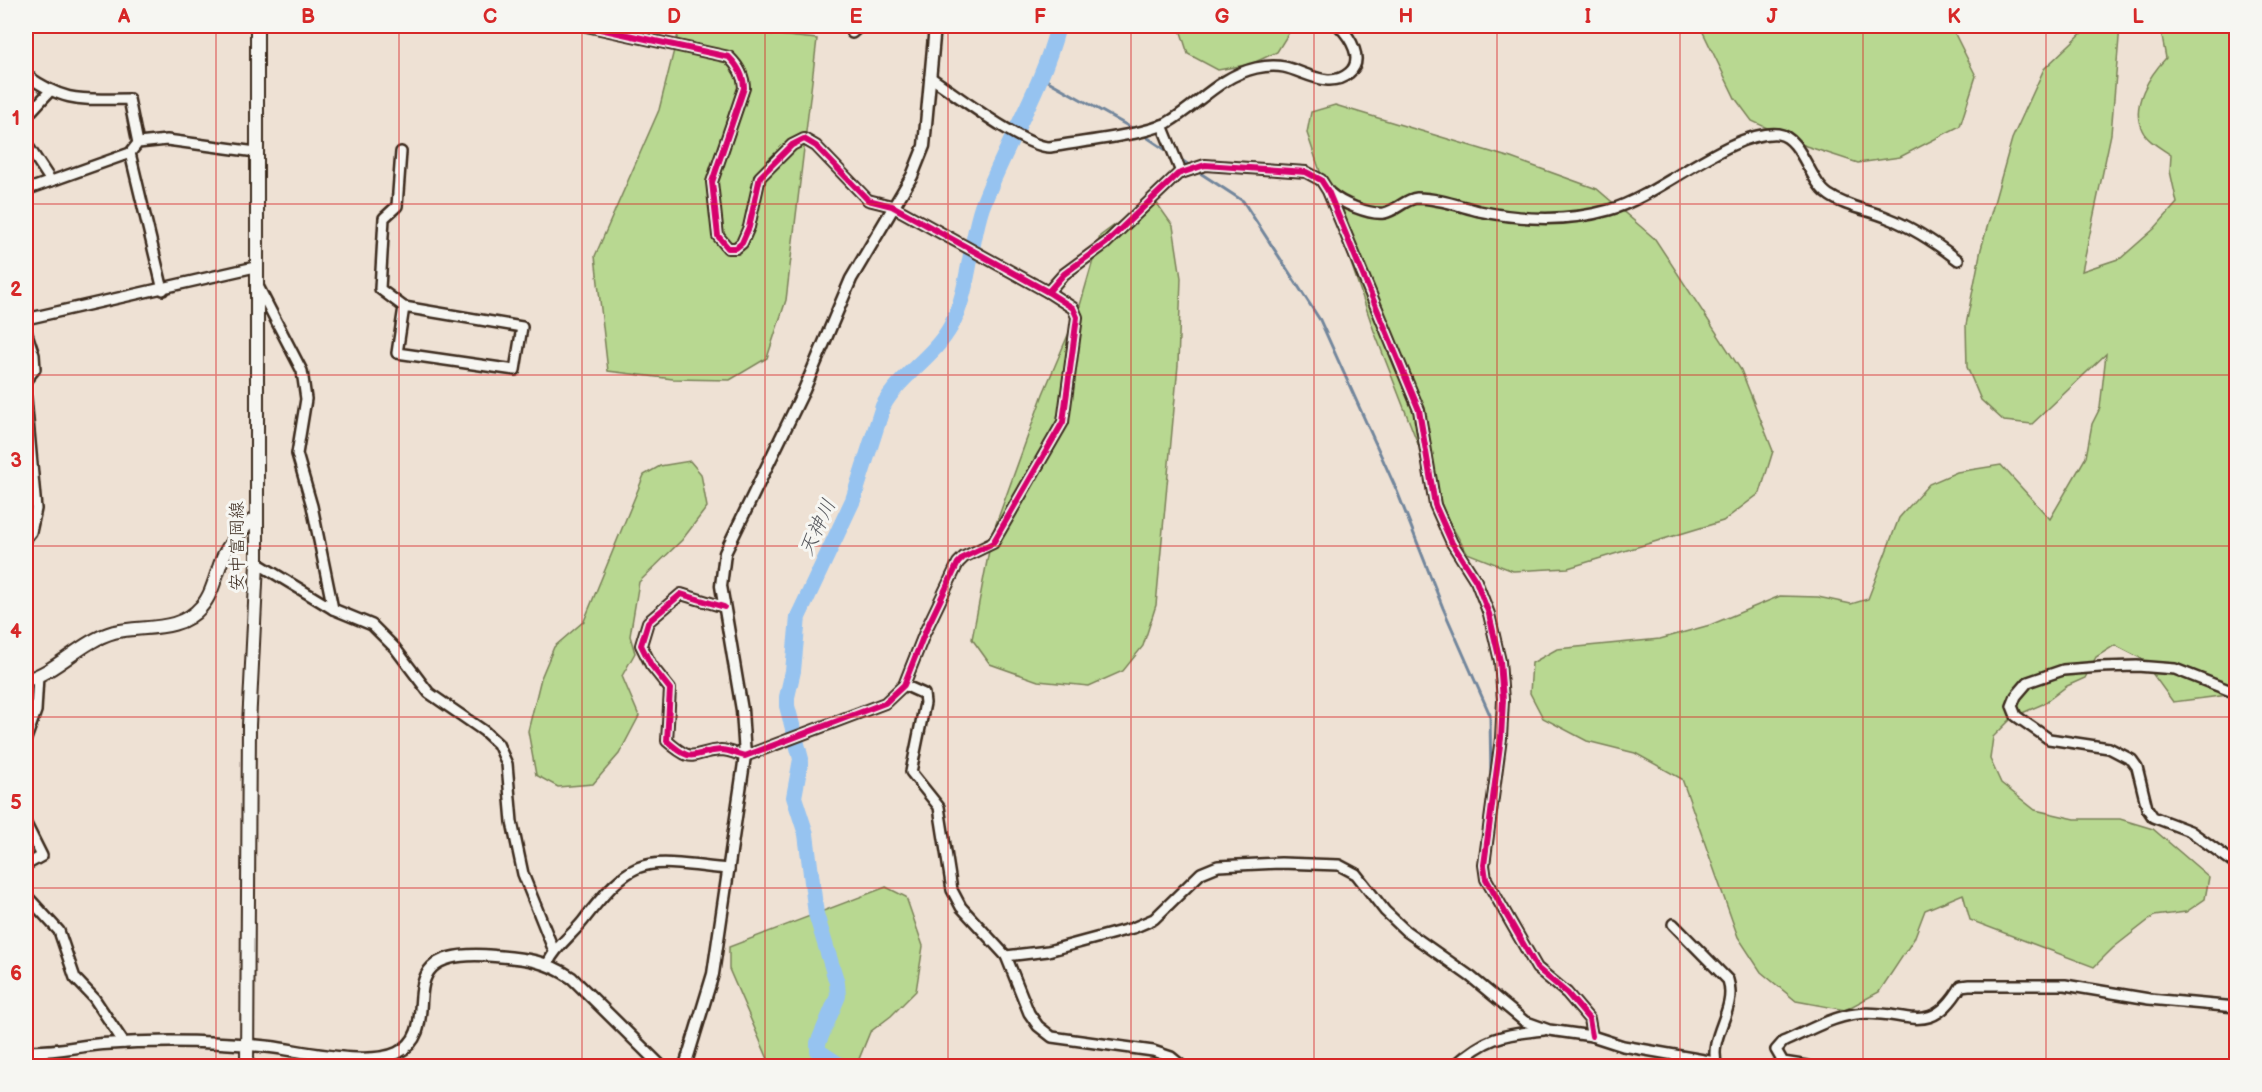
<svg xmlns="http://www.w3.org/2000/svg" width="2262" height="1092" font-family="'Balsamiq Sans','Klee One',sans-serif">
<rect width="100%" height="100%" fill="#eee1d4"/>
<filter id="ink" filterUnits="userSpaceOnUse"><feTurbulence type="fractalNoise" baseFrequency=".0167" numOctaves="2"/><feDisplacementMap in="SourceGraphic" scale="12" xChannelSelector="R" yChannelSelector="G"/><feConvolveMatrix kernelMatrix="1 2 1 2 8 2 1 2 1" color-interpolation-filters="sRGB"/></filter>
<g filter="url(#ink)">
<!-- green -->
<g fill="#b8d891" stroke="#7a8158" stroke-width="1.5">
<path d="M1179 26H1293L1277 52 1251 64 1218 70 1188 54Z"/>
<path d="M1700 26H1951L1976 76 1960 126 1900 157 1858 163 1806 146 1752 121 1735 98Z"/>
<path d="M2120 26 2111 134 2082 271 2121 258 2154 229 2177 203 2170 171 2171 155C2161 148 2147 141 2142 130 2130 105 2150 75 2166 58L2160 26H2236V694L2173 702 2142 659 2115 645 2096 657 2085 678 2067 686 2043 704 2013 717 1993 737 1990 759 2001 783 2035 810 2075 819H2120L2153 829 2209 877 2205 899 2186 912 2154 916 2113 948 2094 967 1970 920 1963 894 1925 910 1914 939 1879 992 1845 1010 1796 1001 1761 972 1738 937 1682 779 1635 753 1587 741 1543 718 1530 693 1532 663 1557 649 1660 639 1710 625 1780 596 1818 597 1851 604 1868 599 1899 518 1929 484 1957 472 2001 465 2050 519 2086 457 2092 424 2100 408 2106 354 2032 424 2004 421 1981 400 1967 367 1966 325 1981 249 2012 139 2044 69 2088 27Z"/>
<path d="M698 27 817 39 786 300 767 358 730 380 673 379 608 371 595 256 659 110 678 34Z"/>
<path d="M1335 105 1511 158 1597 189 1655 239 1741 370 1773 451 1760 493 1723 521 1568 568 1513 571 1467 553 1446 516 1374 331 1307 133 1311 112Z"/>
<path d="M1156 202 1173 226 1181 278 1178 365 1156 605 1143 646 1123 671 1089 686 1038 681 990 664 972 639 992 535 1043 394 1079 309 1100 236 1130 214Z"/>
<path d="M690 461 701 474 707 507 682 540 639 582 630 636 635 653 622 676 639 716 619 754 593 784 558 787 536 775 528 731 541 678 554 647 584 621 644 475 660 466Z"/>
<path d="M886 887 906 897 923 946 916 991 891 1016 870 1032 859 1059V1066H771L729 969V947Z"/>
</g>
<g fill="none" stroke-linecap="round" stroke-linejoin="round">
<!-- stream -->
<g stroke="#72869c" stroke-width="3">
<path d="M1041 77 1137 131"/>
<path d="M1142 134 1169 152"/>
<path d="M1180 159 1192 167"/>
<path d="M1197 171 1243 201 1320 320 1397 491 1443 608 1490 715 1491 781"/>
</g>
<!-- river -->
<path stroke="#96c3f0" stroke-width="16" d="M841 1066 818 1051V1043L838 996 837 983 816 914 806 834 794 797 801 759 787 706V697L793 671 798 617 853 500 883 406C900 375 934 357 951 326 970 288 969 246 982 207 1005 145 1042 89 1058 26"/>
<!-- minor casing -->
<g stroke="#3b2a1e" stroke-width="14">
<g id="minor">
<path d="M586 26 729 57C738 66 744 75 744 88L712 182 718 236 728 248H736L742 243 749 227 760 177 792 145 804 139 816 146 868 200 892 206 1048 292 1073 308 1077 317 1063 422 993 543 964 557 958 563 925 632 904 685 885 703 745 756C737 754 728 750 721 750 690 752 696 766 667 741L670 689 651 665 641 645 648 622 681 594 724 607"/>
<path d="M852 33 860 26"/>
<path d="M26 75C67 104 81 99 129 99L138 143"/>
<path d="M930 77C954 93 1025 148 1050 147 1078 142 1145 135 1167 123 1198 105 1220 76 1256 68 1265 66 1275 65 1284 67 1304 71 1329 90 1349 73 1365 60 1350 37 1339 26"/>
<path d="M26 117 50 91"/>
<path d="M1162 125 1181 172"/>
<path d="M26 143 51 181"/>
<path d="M401 152 397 206 384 218 380 289 404 307 522 327 515 370 397 353 404 307"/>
<path d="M130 153 163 290"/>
<path d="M26 190 130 153 138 143 167 140 256 152"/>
<path d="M1330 193C1341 203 1369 215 1384 213 1396 211 1405 199 1417 198 1438 198 1459 206 1479 211 1522 220 1567 222 1609 210 1660 196 1730 130 1778 134 1802 137 1809 182 1829 195 1846 207 1869 210 1888 218 1914 228 1936 243 1958 260"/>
<path d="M258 286 302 371 306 399 297 454 312 506 333 609"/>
<path d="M1048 292 1064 274 1106 243 1178 174 1205 165 1306 172 1321 180 1328 191 1419 410 1435 505 1452 543 1476 581 1489 614 1500 661 1503 700 1501 738 1484 865 1486 879 1537 968 1567 993 1589 1019 1592 1036"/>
<path d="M26 319 255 267"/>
<path d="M26 331 34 355 35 369 26 380"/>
<path d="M26 398 36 509 31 532 26 538"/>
<path d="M257 563 333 609 372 625 395 648 429 693 484 731 498 744 507 764 512 822 523 874 554 951"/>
<path d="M904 685 924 694 925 703 911 772 939 807 952 890 961 907 1006 956 1029 1013 1038 1026 1052 1037 1153 1051 1171 1057 1182 1066"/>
<path d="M2236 693 2175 669 2137 666 2100 667 2063 670 2028 682 2016 696 2012 706 2016 716 2049 739 2109 748 2132 760 2137 767 2147 808 2153 817 2190 831 2236 864"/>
<path d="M26 739 36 711 38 676"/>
<path d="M26 824 42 856 26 865"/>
<path d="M26 895 59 931 75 978 94 998 124 1043"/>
<path d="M1673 924 1728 980C1738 1010 1707 1036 1717 1066"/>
<path d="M1006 956 1048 951 1133 928 1154 919 1201 873 1218 866 1281 863 1339 865 1356 874 1385 911 1406 931 1471 977 1524 1021 1549 1030 1592 1036 1623 1046 1715 1062"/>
<path d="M548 963C556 946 571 936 583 921 638 850 644 861 729 869"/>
<path d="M1454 1066C1485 1038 1502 1034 1544 1030"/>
<path d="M1808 1066 1783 1062 1776 1050 1783 1042C1806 1032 1831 1017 1856 1014 1905 1008 1929 1041 1961 986L1969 985H2065L2149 999 2236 1007"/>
</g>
</g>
<!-- tertiary casing -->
<g stroke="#3b2a1e" stroke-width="15">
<g id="tertiary">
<path d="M26 1051C52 1053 77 1046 102 1044 157 1040 216 1041 271 1047 303 1051 367 1067 397 1053 451 1027 377 945 495 956 525 958 547 961 572 978L661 1066"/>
<path d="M685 1066 713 974 745 756 742 710 721 586 725 553 804 390 851 279 912 176 924 146 935 26"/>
</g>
</g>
<!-- secondary casing -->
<g stroke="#3b2a1e" stroke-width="16">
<g id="secondary">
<path d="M26 680C58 671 81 641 114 632 144 625 179 633 201 607 213 594 216 573 223 557 230 541 242 529 255 518"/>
<path d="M247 1066 249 725 257 563V26"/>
</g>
</g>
<!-- minor -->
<use href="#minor" stroke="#f6f6f2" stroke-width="9"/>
<!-- tertiary -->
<use href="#tertiary" stroke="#f6f6f2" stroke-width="10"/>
<!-- secondary -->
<use href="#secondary" stroke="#f6f6f2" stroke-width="12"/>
<!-- cycleway casing -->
<g stroke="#f6f6f2" stroke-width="10">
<g id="cycleway">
<path d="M586 26 729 57C738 66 744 75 744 88L712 182 718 236 728 248H736L742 243 749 227 760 177 792 145 804 139 816 146 868 200 892 206 1048 292 1073 308 1077 317 1063 422 993 543 964 557 958 563 925 632 904 685 885 703 745 756C737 754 728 750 721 750 690 752 696 766 667 741L670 689 651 665 641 645 648 622 681 594 724 607"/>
<path d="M1048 292 1064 274 1106 243 1178 174 1205 165 1306 172 1321 180 1328 191 1419 410 1435 505 1452 543 1476 581 1489 614 1500 661 1503 700 1501 738 1484 865 1486 879 1537 968 1567 993 1589 1019 1592 1036"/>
</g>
</g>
<!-- cycleway -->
<use href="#cycleway" stroke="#d6006c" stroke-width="6"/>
</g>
</g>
<!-- grid -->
<path fill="none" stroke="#d62828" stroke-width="1.5" stroke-opacity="0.55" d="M216 26V1066M399 26V1066M582 26V1066M765 26V1066M948 26V1066M1131 26V1066M1314 26V1066M1497 26V1066M1680 26V1066M1863 26V1066M2046 26V1066M26 204H2236M26 375H2236M26 546H2236M26 717H2236M26 888H2236"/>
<g text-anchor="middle" stroke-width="6" stroke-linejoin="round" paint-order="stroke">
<!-- street labels -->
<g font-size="18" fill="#3b2a1e" stroke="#f6f6f2">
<text transform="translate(237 546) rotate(-90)" y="6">安中富岡線</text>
</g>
<!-- water labels -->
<g font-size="20" font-style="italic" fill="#56585d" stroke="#f6f6f2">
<text transform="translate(817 527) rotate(-65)" y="7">天神川</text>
</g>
</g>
<!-- margin -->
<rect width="2262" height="1092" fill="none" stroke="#f6f6f2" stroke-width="66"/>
<rect x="33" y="33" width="2196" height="1026" fill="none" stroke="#d62828" stroke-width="2"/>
<g font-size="20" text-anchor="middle" font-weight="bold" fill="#d62828">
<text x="124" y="23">A</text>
<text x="308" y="23">B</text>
<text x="490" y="23">C</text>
<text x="674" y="23">D</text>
<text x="856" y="23">E</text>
<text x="1040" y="23">F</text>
<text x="1222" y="23">G</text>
<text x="1406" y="23">H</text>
<text x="1588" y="23">I</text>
<text x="1772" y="23">J</text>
<text x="1954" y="23">K</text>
<text x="2138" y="23">L</text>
<text x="16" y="125">1</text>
<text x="16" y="296">2</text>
<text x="16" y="467">3</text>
<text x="16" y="638">4</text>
<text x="16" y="809">5</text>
<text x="16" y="980">6</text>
</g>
</svg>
